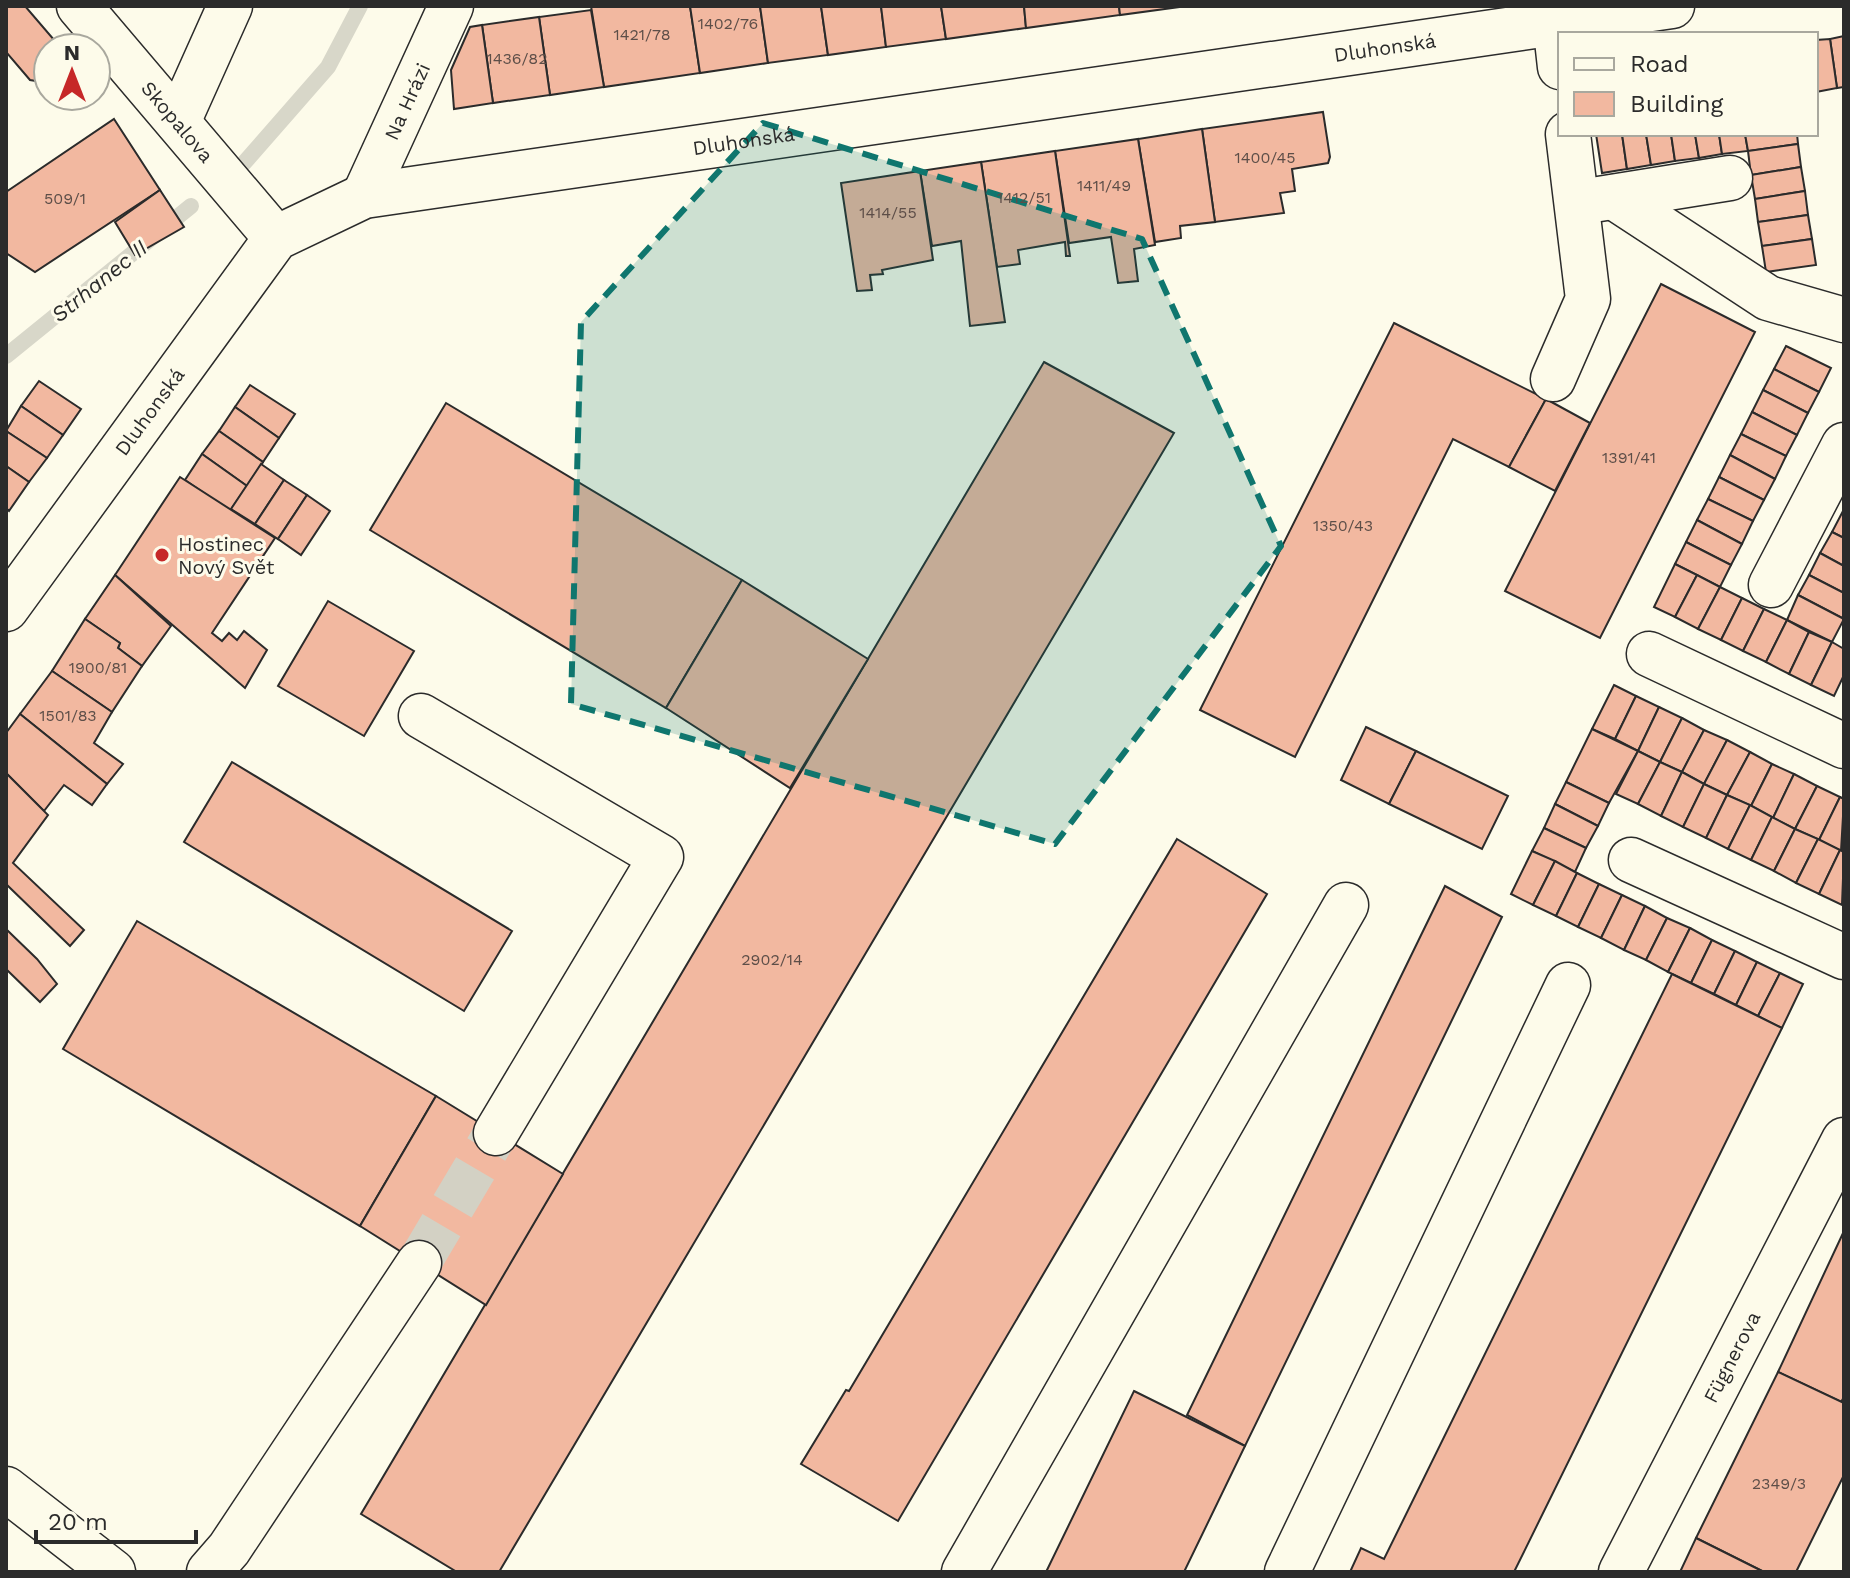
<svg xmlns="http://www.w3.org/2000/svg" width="1850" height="1578" font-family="'Work Sans',sans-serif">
<rect width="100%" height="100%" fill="#fdfbea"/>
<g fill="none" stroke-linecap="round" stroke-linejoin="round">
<!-- stream -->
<g stroke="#d8d7c9" stroke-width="16">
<path d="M244 163 328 67 360 6"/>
<path d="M6 356 191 206"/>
</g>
</g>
<!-- building -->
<g fill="#f2b8a0" stroke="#2b2b2b" stroke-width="2">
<path d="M6 6H25L61 48H48V89L42 82 30 80 6 52Z"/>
<path d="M591 6H690L700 73 604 87Z"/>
<path d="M690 6H760L768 63 700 73Z"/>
<path d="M760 6H821L828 55 768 63Z"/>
<path d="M821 6H881L886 47 828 55Z"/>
<path d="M881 6H941L946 39 886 47Z"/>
<path d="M941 6H1024L1026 28 946 39Z"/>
<path d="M1024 6H1119L1120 15 1026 28Z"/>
<path d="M1119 6H1187L1120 15Z"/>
<path d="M591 10 604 87 550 95 539 17Z"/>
<path d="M539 17 550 95 493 103 482 25Z"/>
<path d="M482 25 493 103 454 109 451 70 470 27Z"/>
<path d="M1844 36V87L1837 88 1830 39Z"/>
<path d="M1830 39 1837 88 1816 92V40Z"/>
<path d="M1323 112 1330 157 1328 163 1292 169 1295 191 1280 193 1284 213 1215 222 1202 129Z"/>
<path d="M114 119 160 190 35 272 6 253V192Z"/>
<path d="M1202 129 1215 222 1180 226 1181 238 1155 242 1138 139Z"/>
<path d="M1596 134H1622L1627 169 1602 173Z"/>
<path d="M1622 134H1646L1651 165 1627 169Z"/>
<path d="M1646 134H1671L1675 161 1651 165Z"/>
<path d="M1671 134H1695L1699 158 1675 161Z"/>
<path d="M1695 134H1719L1722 154 1699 158Z"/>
<path d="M1719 134H1745L1748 151 1722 154Z"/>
<path d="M1745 134H1797L1798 144 1748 151Z"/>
<path d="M1138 139 1155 245 1134 249 1138 281 1118 283 1111 237 1069 243 1055 151Z"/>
<path d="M1798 144 1801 167 1751 175 1748 151Z"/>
<path d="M1055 151 1070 256H1066L1065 242 1018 250 1020 264 997 267 981 162Z"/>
<path d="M981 162 1005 322 970 326 961 241 932 246 920 171Z"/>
<path d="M1801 167 1805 191 1755 199 1751 175Z"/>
<path d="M920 171 933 260 882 270 883 274 870 275 872 290 857 291 841 183Z"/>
<path d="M160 190 184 227 135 255 115 222Z"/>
<path d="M1805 191 1808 215 1758 222 1755 199Z"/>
<path d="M1808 215 1812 239 1762 246 1758 222Z"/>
<path d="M1812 239 1816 265 1766 272 1762 246Z"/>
<path d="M1661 284 1755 332 1600 638 1505 591Z"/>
<path d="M1394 323 1546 399 1509 467 1453 439 1295 757 1200 710Z"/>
<path d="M1786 346 1831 368 1819 392 1774 369Z"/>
<path d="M1044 362 1174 433 499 1572H457L361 1514Z"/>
<path d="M1774 369 1819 392 1808 413 1763 390Z"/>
<path d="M39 381 81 409 63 435 21 406Z"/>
<path d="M250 385 295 414 279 438 235 407Z"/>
<path d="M1763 390 1808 413 1797 435 1752 412Z"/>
<path d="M1546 399 1590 423 1555 491 1509 467Z"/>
<path d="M446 403 742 580 666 708 370 530Z"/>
<path d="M21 406 63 435 47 458 6 431Z"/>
<path d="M235 407 279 438 263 462 219 431Z"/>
<path d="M1752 412 1797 435 1786 456 1741 434Z"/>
<path d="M6 431 47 458 29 482 6 466Z"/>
<path d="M219 431 263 462 247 486 202 454Z"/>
<path d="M1741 434 1786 456 1775 479 1730 455Z"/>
<path d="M202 454 247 486 230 511 185 480Z"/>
<path d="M1730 455 1775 479 1764 500 1719 477Z"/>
<path d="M261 464 284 480 255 524 231 509Z"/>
<path d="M6 466 29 482 9 511 6 508Z"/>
<path d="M180 477 275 538 212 633 222 641 229 633 237 640 244 631 267 650 245 688 115 575Z"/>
<path d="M1719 477 1764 500 1753 521 1708 499Z"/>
<path d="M284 480 307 495 278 539 255 524Z"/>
<path d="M307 495 330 511 301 555 278 539Z"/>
<path d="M1708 499 1753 521 1742 544 1697 520Z"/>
<path d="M1843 511H1844V538L1832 532Z"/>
<path d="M1697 520 1742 544 1731 565 1686 542Z"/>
<path d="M1832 532 1844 538V566L1820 553Z"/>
<path d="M1686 542 1731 565 1720 587 1675 564Z"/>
<path d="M1820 553 1844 566V593L1809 575Z"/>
<path d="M1675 564 1697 575 1675 617 1654 607Z"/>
<path d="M115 575 171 626 142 666 118 648 120 643 85 619Z"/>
<path d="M1697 575 1720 587 1698 629 1675 617Z"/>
<path d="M1809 575 1844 593V619L1798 595Z"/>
<path d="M742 580 868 659 790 788 666 708Z"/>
<path d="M1720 587 1742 598 1721 640 1698 629Z"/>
<path d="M1798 595 1844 619 1832 642 1787 620Z"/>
<path d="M1742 598 1764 609 1743 651 1721 640Z"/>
<path d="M328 601 414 651 364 736 278 686Z"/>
<path d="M1764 609 1787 620 1766 662 1743 651Z"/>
<path d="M85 619 120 643 118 648 142 666 112 712 52 671Z"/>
<path d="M1787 620 1809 632 1789 674 1766 662Z"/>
<path d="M1809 632 1832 642 1811 685 1789 674Z"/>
<path d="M1832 642 1844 649V675L1834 696 1811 685Z"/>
<path d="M52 671 112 712 94 743 123 764 107 784 20 714Z"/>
<path d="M1614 685 1636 696 1615 739 1592 729Z"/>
<path d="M1636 696 1659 707 1638 751 1615 739Z"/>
<path d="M1659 707 1682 718 1660 762 1638 751Z"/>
<path d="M20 714 107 784 92 805 64 785 44 811 6 773V733Z"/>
<path d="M1682 718 1704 730 1682 772 1660 762Z"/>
<path d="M1366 727 1416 751 1389 804 1341 780Z"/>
<path d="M1592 729 1638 751 1609 803 1566 782Z"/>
<path d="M1704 730 1727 740 1704 784 1682 772Z"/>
<path d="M1727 740 1750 752 1727 795 1704 784Z"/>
<path d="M1416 751 1508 796 1482 849 1389 804Z"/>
<path d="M1638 751 1660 762 1638 804 1616 794Z"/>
<path d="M1750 752 1772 764 1751 806 1727 795Z"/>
<path d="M232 762 512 931 464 1011 184 842Z"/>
<path d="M1660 762 1682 772 1661 816 1638 804Z"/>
<path d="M1772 764 1794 774 1773 818 1751 806Z"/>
<path d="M1682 772 1704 784 1683 827 1661 816Z"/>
<path d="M6 773 48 815 13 863 84 930 70 946 6 884Z"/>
<path d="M1794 774 1817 786 1795 829 1773 818Z"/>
<path d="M1566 782 1609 803 1598 826 1555 804Z"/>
<path d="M1704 784 1727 795 1706 838 1683 827Z"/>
<path d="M1817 786 1840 797 1819 840 1795 829Z"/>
<path d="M1727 795 1750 805 1728 849 1706 838Z"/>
<path d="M1840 797 1844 799 1841 851 1819 840Z"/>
<path d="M1555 804 1598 826 1586 848 1544 828Z"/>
<path d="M1750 805 1772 817 1751 860 1728 849Z"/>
<path d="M1772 817 1795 829 1774 871 1751 860Z"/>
<path d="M1544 828 1586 848 1575 872 1532 851Z"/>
<path d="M1795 829 1818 839 1796 883 1774 871Z"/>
<path d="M1177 839 1267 894 898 1521 801 1464 846 1390 849 1391Z"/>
<path d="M1818 839 1840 850 1819 894 1796 883Z"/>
<path d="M1840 850 1844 852 1842 905 1819 894Z"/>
<path d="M1532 851 1555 861 1533 905 1511 894Z"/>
<path d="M1555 861 1577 873 1556 916 1533 905Z"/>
<path d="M1577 873 1599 884 1578 927 1556 916Z"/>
<path d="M1599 884 1622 895 1601 938 1578 927Z"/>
<path d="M1445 886 1502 917 1245 1446 1187 1415Z"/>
<path d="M1622 895 1645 906 1624 950 1601 938Z"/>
<path d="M1645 906 1667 918 1646 960 1624 950Z"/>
<path d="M1667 918 1690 928 1668 972 1646 960Z"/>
<path d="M137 921 436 1096 360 1226 63 1049Z"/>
<path d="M1690 928 1712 940 1691 983 1668 972Z"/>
<path d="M6 929 37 959 57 984 40 1002 6 969Z"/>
<path d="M1712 940 1735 951 1714 994 1691 983Z"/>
<path d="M1735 951 1757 962 1736 1005 1714 994Z"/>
<path d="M1757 962 1780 973 1758 1016 1736 1005Z"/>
<path d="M1780 973 1803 984 1782 1028 1758 1016Z"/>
<path d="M1672 974 1782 1028 1514 1572H1350L1361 1548 1384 1559Z"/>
<path d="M436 1096 563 1174 486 1305 360 1226Z"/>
<path d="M1844 1231V1397L1841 1402 1778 1372Z"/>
<path d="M1778 1372 1844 1403V1475L1796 1572H1764L1696 1538Z"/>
<path d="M1134 1391 1245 1446 1184 1572H1046Z"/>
<path d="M1696 1538 1764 1572H1680Z"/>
</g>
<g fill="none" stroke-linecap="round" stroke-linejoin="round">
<!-- minor-tunnel -->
<path stroke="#d3d1c4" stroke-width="44" stroke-dasharray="44 22" stroke-linecap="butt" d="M419 1263 496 1133"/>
<!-- minor casing -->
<g stroke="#2b2b2b" stroke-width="47">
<g id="minor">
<path id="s1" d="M79 6 276 238"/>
<path d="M1555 22 1560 67"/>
<path d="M178 122 230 6"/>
<path id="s2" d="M364 196 451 6"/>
<path d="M1614 197 1768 298 1844 320"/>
<path d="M1599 199 1730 178"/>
<path d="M1553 379 1588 299 1568 134"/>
<path d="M1771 585 1844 445"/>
<path id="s3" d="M6 609 276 238 364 196 1672 6"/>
<path d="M1649 654 1844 746"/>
<path d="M421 716 661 857 496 1133"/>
<path d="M1631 860 1844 957"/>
<path d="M209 1572 229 1549 419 1263"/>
<path d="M964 1572 1346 905"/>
<path d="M1287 1572 1568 985"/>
<path id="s4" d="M1621 1572 1844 1140"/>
</g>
</g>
<!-- major casing -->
<g stroke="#2b2b2b" stroke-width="47">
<path id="major" d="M6 1489 113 1572"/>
</g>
<!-- minor -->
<use href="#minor" stroke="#fdfbea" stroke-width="44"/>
<!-- major -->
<use href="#major" stroke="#fdfbea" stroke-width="44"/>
</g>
<!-- marked area -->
<path fill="#0f766e" fill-opacity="0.2" stroke="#0f766e" stroke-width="6" stroke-dasharray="16 10" stroke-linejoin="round" d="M763 123 1142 239 1281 546 1055 844 571 704 581 322Z"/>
<!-- markers -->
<circle fill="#c62828" stroke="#fdfbea" stroke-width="3" cx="162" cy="555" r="8"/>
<g text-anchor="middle" stroke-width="6" stroke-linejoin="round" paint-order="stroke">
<!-- number labels -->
<g font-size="16" fill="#5d4e48">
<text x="728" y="29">1402/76</text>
<text x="642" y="40">1421/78</text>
<text x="517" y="64">1436/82</text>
<text x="1265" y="163">1400/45</text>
<text x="1104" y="191">1411/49</text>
<text x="1024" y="203">1412/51</text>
<text x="65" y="204">509/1</text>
<text x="888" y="218">1414/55</text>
<text x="1629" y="463">1391/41</text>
<text x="1343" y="531">1350/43</text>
<text x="98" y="673">1900/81</text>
<text x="68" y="721">1501/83</text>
<text x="772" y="965">2902/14</text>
<text x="1779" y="1489">2349/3</text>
</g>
<!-- street labels -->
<g font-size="20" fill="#2b2b2b" stroke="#fdfbea">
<text dy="7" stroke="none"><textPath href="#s3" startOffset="1588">Dluhonská</textPath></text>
<text dy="7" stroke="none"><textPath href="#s2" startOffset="104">Na Hrázi</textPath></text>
<text dy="7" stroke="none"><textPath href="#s1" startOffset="152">Skopalova</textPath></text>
<text dy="7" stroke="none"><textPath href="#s3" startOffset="940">Dluhonská</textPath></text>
<text dy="7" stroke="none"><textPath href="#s3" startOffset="244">Dluhonská</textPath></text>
<text dy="7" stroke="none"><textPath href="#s4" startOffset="242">Fügnerova</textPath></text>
</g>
<!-- poi labels -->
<g font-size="20" fill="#2b2b2b" stroke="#fdfbea" text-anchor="start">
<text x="178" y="551">Hostinec<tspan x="178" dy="23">Nový Svět</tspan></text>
</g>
<!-- water labels -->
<g font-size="22" font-style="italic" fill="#2b2b2b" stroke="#fdfbea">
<text transform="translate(99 281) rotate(-39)" y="8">Strhanec II</text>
</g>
</g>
<!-- border -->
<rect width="1850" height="1578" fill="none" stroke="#2b2b2b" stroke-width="16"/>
<!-- legend -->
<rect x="1558" y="32" width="260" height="104" fill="#fdfbea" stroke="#a9a89e" stroke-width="2"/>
<rect x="1574" y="58" width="40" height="12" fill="#fdfbea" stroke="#a9a89e" stroke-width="2"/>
<text x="1630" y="72" font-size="24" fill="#2b2b2b">Road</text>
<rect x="1574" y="92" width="40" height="24" fill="#f2b8a0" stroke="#a9a89e" stroke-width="2"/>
<text x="1630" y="112" font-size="24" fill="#2b2b2b">Building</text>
<!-- north arrow -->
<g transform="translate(72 72)"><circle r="38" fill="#fdfbea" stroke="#a9a89e" stroke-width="2"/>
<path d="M0-6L14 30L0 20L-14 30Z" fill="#c62828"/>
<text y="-12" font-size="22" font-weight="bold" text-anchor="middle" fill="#2b2b2b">N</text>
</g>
<!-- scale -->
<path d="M36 1530v12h160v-12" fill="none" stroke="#2b2b2b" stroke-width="4"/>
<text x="48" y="1530" font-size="24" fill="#2b2b2b" stroke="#fdfbea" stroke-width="6" paint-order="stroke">20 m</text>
</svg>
